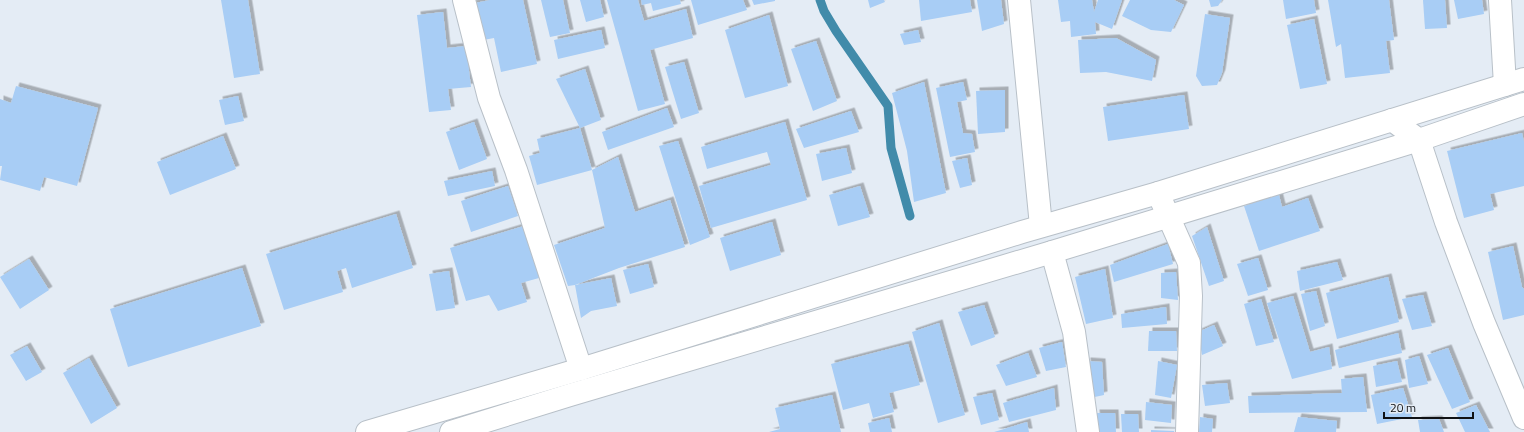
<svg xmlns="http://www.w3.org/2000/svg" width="1524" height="432" font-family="'Titillium Web',sans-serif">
<defs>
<filter id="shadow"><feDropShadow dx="3.5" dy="-3.5" stdDeviation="0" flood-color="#0004"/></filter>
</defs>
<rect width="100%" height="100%" fill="#e4ecf5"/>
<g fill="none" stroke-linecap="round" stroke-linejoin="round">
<!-- stream -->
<path stroke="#418baa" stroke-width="9" d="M820 0 824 11 836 31 888 106 891 148 910 216"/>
</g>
<!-- building -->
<g fill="#a8cdf5" filter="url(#shadow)">
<path d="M221 0H248L260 74 234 78Z"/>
<path d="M490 0H523L537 64 501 72 494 38 478 41 470 4Z"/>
<path d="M541 0H563L570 33 550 37Z"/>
<path d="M580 0H600L604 17 586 22Z"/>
<path d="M607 0H638L644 21 686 9 693 38 650 50 665 104 638 111Z"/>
<path d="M641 0H680L681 4 653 11 651 3 642 5Z"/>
<path d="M691 0H743L747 10 698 25Z"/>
<path d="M752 0H775V1L754 5Z"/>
<path d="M868 0H884L885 2 870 8Z"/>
<path d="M919 0H970L972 12 921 21Z"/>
<path d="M977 0H1001L1004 24 982 31Z"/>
<path d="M1058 0H1092L1094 12 1098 0H1122L1112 29 1095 22 1096 34 1071 37 1070 21 1061 22Z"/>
<path d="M1130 0H1174L1184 5 1171 32 1151 30 1122 16Z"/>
<path d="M1209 0H1222L1218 6 1211 7Z"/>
<path d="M1283 0H1314L1316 13 1286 19Z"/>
<path d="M1328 0H1389L1394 40 1386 41 1390 73 1345 78 1341 44 1336 47Z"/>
<path d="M1423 0H1445L1447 28 1425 29Z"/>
<path d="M1454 0H1482L1484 14 1458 19Z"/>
<path d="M443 12 447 48 466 46 471 87 448 89 451 110 429 112 417 15Z"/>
<path d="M1205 14 1230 18 1222 73 1217 85 1202 86 1196 76Z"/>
<path d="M769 15 788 86 745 98 725 30Z"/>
<path d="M1314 19 1327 84 1300 89 1287 25Z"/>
<path d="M601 30 605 48 558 59 554 40Z"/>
<path d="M918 30 921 42 904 45 900 34Z"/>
<path d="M1116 38 1156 60 1152 81 1106 72 1080 73 1078 40Z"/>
<path d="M816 41 837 101 813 111 791 49Z"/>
<path d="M684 62 699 113 681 119 665 67Z"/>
<path d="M585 69 601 120 580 128 556 79Z"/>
<path d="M924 82 946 193 914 202 907 151 892 93Z"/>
<path d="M963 82 967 100 957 102 963 133 972 134 975 152 950 157 936 88Z"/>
<path d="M16 86 98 108 77 186 44 177 40 191 0 180 2 166H0V99L11 103Z"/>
<path d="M1005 90V132L978 134 976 91Z"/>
<path d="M1184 95 1189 129 1108 141 1103 107Z"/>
<path d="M238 96 244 121 225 125 219 100Z"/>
<path d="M667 108 674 127 608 150 602 132Z"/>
<path d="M851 111 859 132 804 148 796 129Z"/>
<path d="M474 122 487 159 459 170 446 132Z"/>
<path d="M785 122 807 200 711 228 699 186 771 165 767 152 707 169 701 147Z"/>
<path d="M580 128 592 170 537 185 529 156 540 153 537 139Z"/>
<path d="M1522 133 1524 142V186L1490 194 1494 210 1464 218 1447 151Z"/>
<path d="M223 136 236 169 170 195 157 162Z"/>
<path d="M678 141 710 237 690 245 659 146Z"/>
<path d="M846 148 852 173 822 181 816 154Z"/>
<path d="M618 157 635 212 670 200 685 247 619 268 575 285 568 286 554 245 605 228 592 170Z"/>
<path d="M967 158 972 185 960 188 952 161Z"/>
<path d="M492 171 495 186 448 196 444 181Z"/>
<path d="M508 186 518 216 471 232 461 201Z"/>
<path d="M860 186 870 217 838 226 829 195Z"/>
<path d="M1279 195 1282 207 1308 198 1320 231 1259 251 1244 206Z"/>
<path d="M396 214 413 268 352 288 346 268 337 271 343 292 284 310 266 254Z"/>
<path d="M772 222 781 255 730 271 720 238Z"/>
<path d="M524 226 539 278 521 283 527 302 498 311 489 295 466 301 450 248Z"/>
<path d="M1207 227 1224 281 1209 286 1192 236Z"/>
<path d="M1168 244 1173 264 1114 282 1110 265Z"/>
<path d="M1513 246 1522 287 1524 289V315L1503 320 1488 252Z"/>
<path d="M1258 258 1268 290 1248 296 1237 264Z"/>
<path d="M29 259 49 290 20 309 0 277Z"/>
<path d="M1337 262 1343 280 1300 291 1297 271Z"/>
<path d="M648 264 654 287 630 294 623 270Z"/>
<path d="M242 268 261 326 128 367 110 309Z"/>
<path d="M1105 269 1113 318 1086 324 1075 277Z"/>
<path d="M449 271 455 308 436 311 429 274Z"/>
<path d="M1176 272 1178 300 1161 298V273Z"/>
<path d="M1388 277 1399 322 1337 339 1326 293Z"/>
<path d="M611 278 617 306 591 311 581 318 575 285Z"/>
<path d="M1316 291 1325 326 1310 331 1301 294Z"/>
<path d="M1423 295 1432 326 1412 330 1402 299Z"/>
<path d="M1293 296 1310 352 1329 347 1332 369 1292 379 1267 303Z"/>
<path d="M1261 299 1274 342 1256 346 1244 304Z"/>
<path d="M984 305 995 337 971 346 958 312Z"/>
<path d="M1166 307 1167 324 1122 328 1121 314Z"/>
<path d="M939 323 965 415 938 423 912 332Z"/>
<path d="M1214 325 1223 346 1202 355 1198 332Z"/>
<path d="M1149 331H1176L1177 351H1148Z"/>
<path d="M1398 333 1402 353 1339 368 1335 350Z"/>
<path d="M1062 342 1066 367 1046 371 1039 348Z"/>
<path d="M908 344 920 385 889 393 894 412 873 418 869 403 843 410 831 364Z"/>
<path d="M27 346 42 372 26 381 10 355Z"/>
<path d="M1448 348 1470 402 1452 409 1427 355Z"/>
<path d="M1028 353 1037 377 1006 386 996 365Z"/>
<path d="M1419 356 1428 384 1409 388 1405 360Z"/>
<path d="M89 358 117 408 91 424 63 373Z"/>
<path d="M1087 361 1102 362 1104 395 1090 398Z"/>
<path d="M1158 361 1177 365 1171 398 1155 395Z"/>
<path d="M1397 361 1402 382 1376 387 1373 366Z"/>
<path d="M1363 377 1367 412 1249 413 1248 396 1342 393 1341 379Z"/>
<path d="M1227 383 1230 403 1205 406 1202 385Z"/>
<path d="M1054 388 1056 410 1009 422 1003 403Z"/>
<path d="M1403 388 1412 417 1377 424 1371 395Z"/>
<path d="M992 393 999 420 981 425 973 397Z"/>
<path d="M832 395 841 432H769L780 429 775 408Z"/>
<path d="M1146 402 1172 405 1171 423 1145 420Z"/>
<path d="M1476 405 1490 432H1465L1456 413Z"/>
<path d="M1096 413H1115L1116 432H1098Z"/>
<path d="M1121 414H1138L1139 432H1122Z"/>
<path d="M1200 417 1213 419 1212 432H1199Z"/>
<path d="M1298 417 1337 421 1336 432H1294Z"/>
<path d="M889 418 892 432H870L868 423Z"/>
<path d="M1439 419 1444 432H1420L1418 420Z"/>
<path d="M1027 422 1029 432H994Z"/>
<path d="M1151 430 1174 431V432H1151Z"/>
</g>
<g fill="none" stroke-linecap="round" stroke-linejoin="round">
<!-- street casing -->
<g stroke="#b8c0c8" stroke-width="24">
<g id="street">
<path d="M464 0 489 98 516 170 581 369"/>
<path d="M1019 0 1041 226"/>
<path d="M1500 0 1505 85"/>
<path d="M1392 120 1419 140 1446 222 1484 323 1524 418"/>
<path d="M1158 193 1189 263 1191 296 1187 432"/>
<path d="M1052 252 1074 332 1088 432"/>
</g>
</g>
<!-- secondary casing -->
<g stroke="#b8c0c8" stroke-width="24">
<g id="secondary">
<path d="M367 432 581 369 1022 232 1158 193 1524 79"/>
<path d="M451 432 570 395 1052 252 1419 140 1524 104"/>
</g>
</g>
<!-- street -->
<use href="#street" stroke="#fff" stroke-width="22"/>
<!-- secondary -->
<use href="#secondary" stroke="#fff" stroke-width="22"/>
</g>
<!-- scale -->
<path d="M1384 412v6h89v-6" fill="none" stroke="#0f1114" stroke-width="2"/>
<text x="1390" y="412" font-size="12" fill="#0f1114" stroke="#e4ecf5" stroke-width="3" paint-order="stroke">20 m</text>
</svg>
